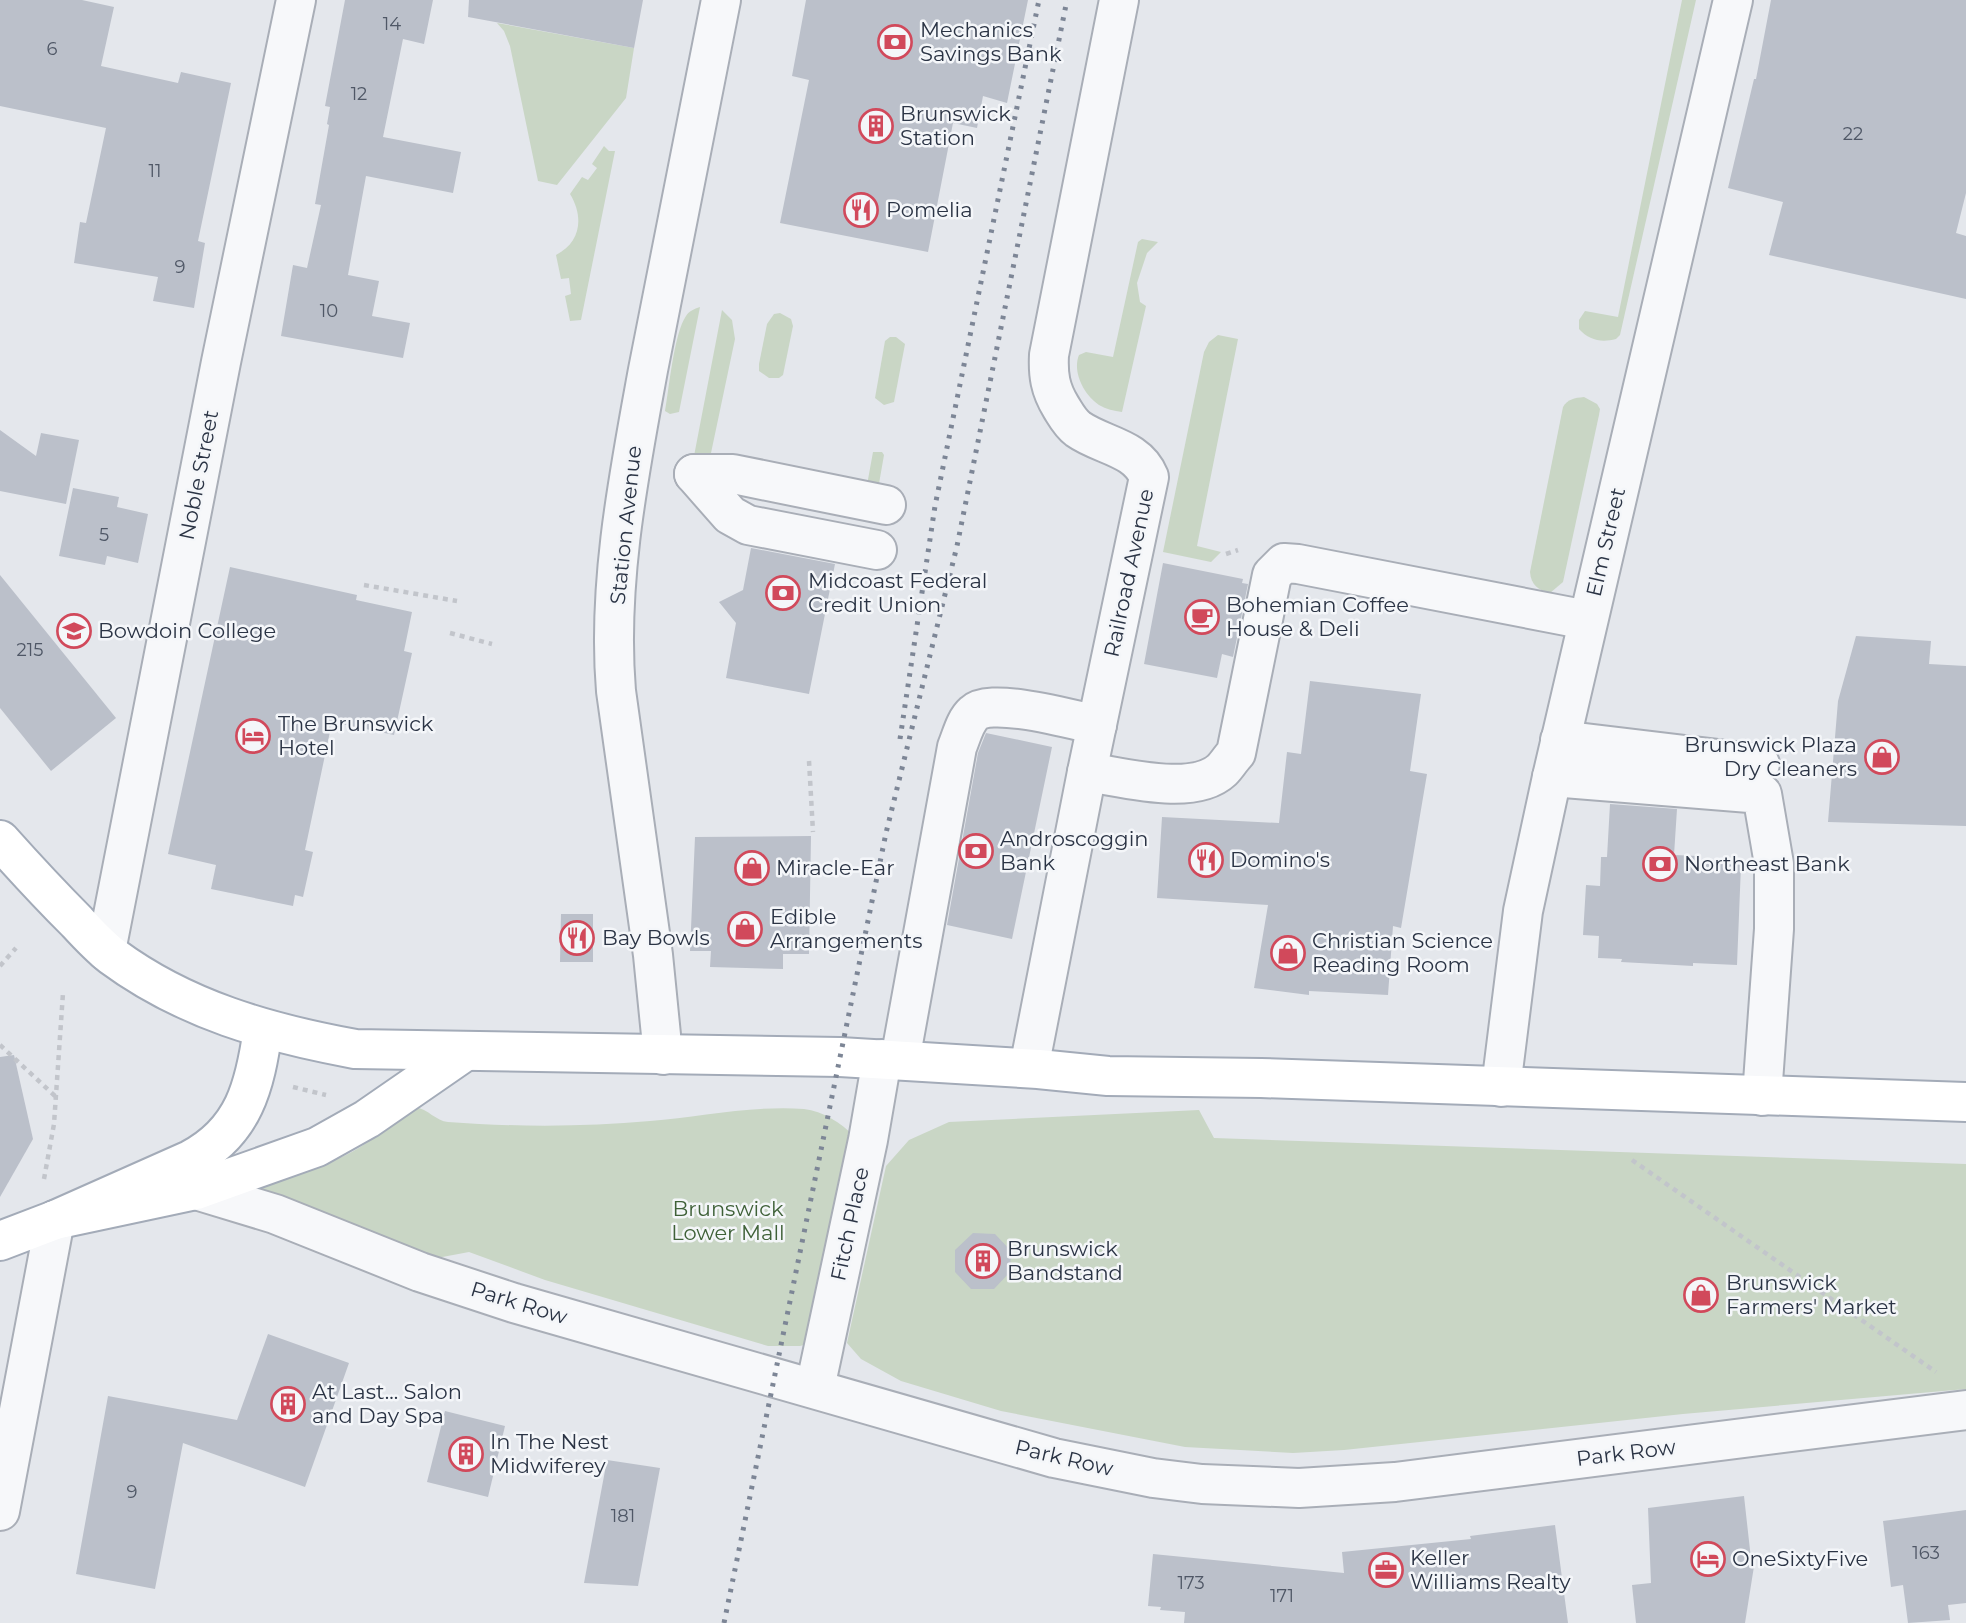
<svg xmlns="http://www.w3.org/2000/svg" width="1966" height="1623" font-family="Montserrat,sans-serif">
<rect width="100%" height="100%" fill="#e4e7ec"/>
<!-- green -->
<g fill="#c9d6c5">
<path d="M1682 0H1696L1620 335 1616 339C1601 343 1589 340 1579 329V320L1585 311 1618 317Z"/>
<path d="M497 23 634 48 626 98 557 185 538 181 510 46 504 31Z"/>
<path d="M604 146 609 151H615L581 320 570 321 565 296 571 294 569 278 561 279 556 255C581 242 584 217 570 194L582 177 588 180 597 168 592 164Z"/>
<path d="M1142 239 1158 242 1147 253 1137 283 1140 302 1146 306 1122 412C1114 411 1106 409 1099 405 1084 395 1072 372 1079 355L1086 352 1113 357 1138 242Z"/>
<path d="M700 307 679 412 670 414 665 411C669 389 674 333 686 316 689 311 694 309 700 307Z"/>
<path d="M722 310 732 320 735 339 711 453 867 485 873 452H882L884 455 877 495 694 456Z"/>
<path d="M780 313 791 319 793 326 783 375 779 378H769L759 371V364L767 324 774 314Z"/>
<path d="M1218 335 1238 339 1197 546 1221 552 1211 562 1163 552 1204 352 1209 342Z"/>
<path d="M890 337H896L905 344 894 402 884 405 875 398 885 341Z"/>
<path d="M1584 397 1597 404 1600 409 1599 415 1563 582 1550 593C1538 590 1531 585 1530 572L1563 407C1568 399 1574 398 1584 397Z"/>
<path d="M415 1107C428 1109 436 1121 448 1122 515 1127 584 1127 650 1121 699 1117 755 1105 804 1109 823 1111 841 1123 854 1136L811 1343 800 1346H768L545 1280 469 1252 421 1261 259 1189 262 1183C299 1175 341 1162 372 1139 387 1127 398 1115 415 1107Z"/>
<path d="M1199 1110 1214 1138 1966 1164V1389L1683 1414 1344 1450 1293 1453 1185 1447 1001 1411 901 1381 861 1359 847 1343 886 1166 909 1140 949 1122Z"/>
</g>
<!-- building -->
<g fill="#bbc0ca">
<path d="M0 0H82L114 7 101 66 178 83 181 72 231 83 198 241 205 243 194 308 153 301 158 277 74 263 80 222 86 223 106 128 0 106Z"/>
<path d="M345 0H433L424 44 403 39 383 137 461 152 453 193 366 176 348 275 379 281 372 316 410 323 403 358 281 336 293 265 307 268 321 205 315 204 329 125 327 124 330 107 325 106Z"/>
<path d="M469 0H643L634 48 468 17Z"/>
<path d="M806 0H1028L1007 103 983 96 977 128 953 123 928 252 780 223 809 80 792 76Z"/>
<path d="M1771 0H1966V193L1956 233 1966 236V299L1769 255 1783 202 1728 188 1754 79H1756Z"/>
<path d="M0 430 36 456 41 433 79 440 66 504 0 491Z"/>
<path d="M73 488 119 497 117 507 148 514 138 563 107 556 105 565 59 556Z"/>
<path d="M751 548 835 564 809 694 726 678 736 623 719 602 743 590Z"/>
<path d="M1163 563 1243 579 1242 583 1248 584 1233 657 1222 654 1217 678 1144 664Z"/>
<path d="M230 567 357 595 356 600 412 612 404 651 412 653 394 735 332 722 305 850 313 852 303 897 295 895 293 906 211 889 216 865 168 854Z"/>
<path d="M0 575 116 718 51 771 0 708Z"/>
<path d="M1856 636 1931 641 1929 664 1966 666V826L1828 822 1838 701Z"/>
<path d="M1310 681 1421 694 1410 771 1427 774 1401 928 1393 926 1388 995 1309 991V995L1254 988 1268 905 1157 898 1162 817 1279 823 1287 752 1301 754Z"/>
<path d="M986 733 1052 747 1012 939 947 925 978 753Z"/>
<path d="M1610 804 1677 809 1674 855 1698 856V863L1741 865 1737 965 1693 963V966L1621 962 1622 959 1598 958 1599 936 1583 935 1586 885 1600 886 1601 857H1607Z"/>
<path d="M811 836 809 954H783V969L710 967 711 951H690L695 837Z"/>
<path d="M561 914H593V962H560Z"/>
<path d="M14 1055 33 1139 0 1197V1057Z"/>
<path d="M973 1233 995 1234 1011 1251 1010 1272 994 1289H971L955 1272V1250Z"/>
<path d="M268 1334 349 1363 305 1487 183 1443 155 1589 76 1574 108 1396 237 1420Z"/>
<path d="M445 1411 505 1426 488 1497 427 1482Z"/>
<path d="M607 1460 660 1468 638 1586 584 1583Z"/>
<path d="M1744 1496 1751 1559 1755 1560 1745 1623H1636L1632 1585 1651 1583 1648 1508Z"/>
<path d="M1966 1510V1603L1948 1605 1950 1620 1908 1623 1903 1585 1891 1587 1883 1521Z"/>
<path d="M1555 1525 1568 1623H1184L1185 1612 1160 1610 1161 1607 1148 1606 1153 1554 1344 1573 1342 1552 1471 1539 1470 1536Z"/>
</g>
<g fill="none" stroke-linecap="round" stroke-linejoin="round">
<!-- minor casing -->
<g stroke="#a9aeb7" stroke-width="42">
<g id="minor">
<path d="M694 474 730 515 748 525 877 550"/>
<path d="M694 474H733L886 505"/>
<path d="M1560 740 1760 764"/>
<path d="M1087 772C1123 777 1193 797 1222 770 1227 765 1231 758 1236 753L1272 575 1284 563 1298 564 1587 620"/>
<path d="M1552 777 1762 794 1774 864V929L1762 1096"/>
<path d="M106 951 221 362 296 0"/>
<path d="M663 1055 653 955 616 691C607 584 629 474 648 370 672 246 697 123 721 0"/>
<path d="M900 1060 957 747C962 735 965 721 974 713 991 697 1074 720 1097 725"/>
<path d="M1029 1068 1087 772 1149 477C1137 447 1102 446 1078 429 1070 423 1066 415 1061 407 1050 389 1048 375 1049 355L1119 0"/>
<path d="M1501 1087 1523 911 1552 777 1733 0"/>
<path d="M196 1190 275 1214 420 1272 514 1303 1054 1458 1153 1478 1202 1484 1299 1488 1395 1482 1966 1410"/>
<path d="M815 1388 868 1140 882 1059"/>
<path d="M0 1511 55 1220"/>
</g>
</g>
<!-- major casing -->
<g stroke="#a3abb8" stroke-width="42">
<g id="major">
<path d="M0 840C25 868 50 895 77 922 88 934 99 946 112 956 185 1010 268 1033 355 1049L840 1057 1038 1069 1108 1076 1261 1078 1966 1102"/>
<path d="M55 1220 196 1190 317 1147 367 1119 464 1052"/>
<path d="M0 1241 55 1220 190 1160C244 1132 255 1086 263 1029"/>
</g>
</g>
<!-- path -->
<g stroke="#c2c5cb" stroke-width="4.5" stroke-dasharray="5 5" stroke-linecap="butt">
<path d="M1226 554 1238 550"/>
<path d="M364 585 457 601"/>
<path d="M450 633 492 644"/>
<path d="M809 761 813 832"/>
<path d="M0 966 16 948"/>
<path d="M0 1045 55 1096"/>
<path d="M293 1087 326 1095"/>
<path d="M1632 1160 1936 1372"/>
<path d="M44 1179 54 1124 63 993"/>
</g>
<!-- minor -->
<use href="#minor" stroke="#f7f8fa" stroke-width="38"/>
<!-- major -->
<use href="#major" stroke="#fff" stroke-width="38"/>
<!-- rail -->
<g stroke="#7d8696" stroke-width="5" stroke-dasharray="3.5 7" stroke-linecap="butt">
<path d="M900 739 935 506 1039 0"/>
<path d="M724 1623 886 833 957 546 1067 0"/>
</g>
</g>
<!-- icons -->
<defs>
<g id="bank-ring" transform="scale(1.75)"><circle r="9.5" fill="#f4f6f9" stroke="#d1495b" stroke-width="1.5"/><path d="M-6-4H6V4H-6ZM0-2.3a2.3 2.3 0 1 0 0 4.6a2.3 2.3 0 1 0 0-4.6Z" fill="#d1495b"/></g>
<g id="building-ring" transform="scale(1.75)"><circle r="9.5" fill="#f4f6f9" stroke="#d1495b" stroke-width="1.5"/><path d="M-4-6H4V6H1V3H-1V6H-4ZM-2.5-4.3h1.7v1.8h-1.7ZM.8-4.3h1.7v1.8H.8ZM-2.5-1h1.7V.8h-1.7ZM.8-1h1.7V.8H.8Z" fill="#d1495b"/></g>
<g id="restaurant-ring" transform="scale(1.75)"><circle r="9.5" fill="#f4f6f9" stroke="#d1495b" stroke-width="1.5"/><path d="M-5-6h1v4h1v-4h1v4h1v-4h1v5L-1.5 .5V6h-2V.5L-5-1ZM5-6V6H3V1.5H1.5Q1.5-4 5-6Z" fill="#d1495b"/></g>
<g id="cafe-ring" transform="scale(1.75)"><circle r="9.5" fill="#f4f6f9" stroke="#d1495b" stroke-width="1.5"/><path d="M-5.5-4.5H6V0H3Q3 3.5 0 3.5H-2.5Q-5.5 3.5-5.5 0ZM3-3.2v2h1.7v-2ZM-6 4.5H4V6H-6Z" fill="#d1495b"/></g>
<g id="university-ring" transform="scale(1.75)"><circle r="9.5" fill="#f4f6f9" stroke="#d1495b" stroke-width="1.5"/><path d="M0-5L7-2L0 1L-7-2ZM-4 1L0 2.5L4 1V4Q0 6-4 4Z" fill="#d1495b"/></g>
<g id="hotel-ring" transform="scale(1.75)"><circle r="9.5" fill="#f4f6f9" stroke="#d1495b" stroke-width="1.5"/><path d="M-6-4.5h1.5V1H6V5H4.5V3h-9V5H-6ZM-4 0a1.8 1.8 0 1 1 3.6 0ZM.5 0V-2.5h3Q6-2.5 6 0Z" fill="#d1495b"/></g>
<g id="shop-ring" transform="scale(1.75)"><circle r="9.5" fill="#f4f6f9" stroke="#d1495b" stroke-width="1.5"/><path d="M-5-2.5h2.3a2.7 3.5 0 0 1 5.4 0H5L5.5 6h-11ZM-1.5-2.5h3a1.5 2.3 0 0 0-3 0Z" fill="#d1495b"/></g>
<g id="office-ring" transform="scale(1.75)"><circle r="9.5" fill="#f4f6f9" stroke="#d1495b" stroke-width="1.5"/><path d="M-6-3h4V-5.5h4V-3h4V5H-6ZM-1-4.5V-3h2v-1.5ZM-6 0V1H6V0Z" fill="#d1495b"/></g>
</defs>
<g fill-rule="evenodd">
<use href="#bank-ring" x="895" y="42"/>
<use href="#building-ring" x="876" y="126"/>
<use href="#restaurant-ring" x="861" y="210"/>
<use href="#bank-ring" x="783" y="593"/>
<use href="#cafe-ring" x="1202" y="617"/>
<use href="#university-ring" x="74" y="631"/>
<use href="#hotel-ring" x="253" y="736"/>
<use href="#shop-ring" x="1882" y="757"/>
<use href="#bank-ring" x="976" y="851"/>
<use href="#restaurant-ring" x="1206" y="860"/>
<use href="#bank-ring" x="1660" y="864"/>
<use href="#shop-ring" x="752" y="868"/>
<use href="#shop-ring" x="745" y="929"/>
<use href="#restaurant-ring" x="577" y="938"/>
<use href="#shop-ring" x="1288" y="953"/>
<use href="#building-ring" x="983" y="1261"/>
<use href="#shop-ring" x="1701" y="1295"/>
<use href="#building-ring" x="288" y="1404"/>
<use href="#building-ring" x="466" y="1454"/>
<use href="#hotel-ring" x="1708" y="1559"/>
<use href="#office-ring" x="1386" y="1570"/>
</g>
<g text-anchor="middle" stroke-width="5" stroke-linejoin="round" paint-order="stroke">
<!-- number labels -->
<g font-size="18" fill="#4f5766">
<text x="392" y="30">14</text>
<text x="52" y="55">6</text>
<text x="359" y="100">12</text>
<text x="1853" y="140">22</text>
<text x="155" y="177">11</text>
<text x="180" y="273">9</text>
<text x="329" y="317">10</text>
<text x="104" y="541">5</text>
<text x="30" y="656">215</text>
<text x="132" y="1498">9</text>
<text x="623" y="1522">181</text>
<text x="1926" y="1559">163</text>
<text x="1191" y="1589">173</text>
<text x="1282" y="1602">171</text>
</g>
<!-- poi labels -->
<g font-size="21" fill="#2b3445" stroke="#f4f6f9" text-anchor="start">
<text x="920" y="37">Mechanics<tspan x="920" dy="24">Savings Bank</tspan></text>
<text x="900" y="121">Brunswick<tspan x="900" dy="24">Station</tspan></text>
<text x="886" y="217">Pomelia</text>
<text x="808" y="588">Midcoast Federal<tspan x="808" dy="24">Credit Union</tspan></text>
<text x="1226" y="612">Bohemian Coffee<tspan x="1226" dy="24">House &amp; Deli</tspan></text>
<text x="98" y="638">Bowdoin College</text>
<text x="278" y="731">The Brunswick<tspan x="278" dy="24">Hotel</tspan></text>
<text x="1857" y="752" text-anchor="end">Brunswick Plaza<tspan x="1857" dy="24">Dry Cleaners</tspan></text>
<text x="1000" y="846">Androscoggin<tspan x="1000" dy="24">Bank</tspan></text>
<text x="1230" y="867">Domino's</text>
<text x="1684" y="871">Northeast Bank</text>
<text x="776" y="875">Miracle-Ear</text>
<text x="770" y="924">Edible<tspan x="770" dy="24">Arrangements</tspan></text>
<text x="602" y="945">Bay Bowls</text>
<text x="1312" y="948">Christian Science<tspan x="1312" dy="24">Reading Room</tspan></text>
<text x="1007" y="1256">Brunswick<tspan x="1007" dy="24">Bandstand</tspan></text>
<text x="1726" y="1290">Brunswick<tspan x="1726" dy="24">Farmers' Market</tspan></text>
<text x="312" y="1399">At Last... Salon<tspan x="312" dy="24">and Day Spa</tspan></text>
<text x="490" y="1449">In The Nest<tspan x="490" dy="24">Midwiferey</tspan></text>
<text x="1410" y="1565">Keller<tspan x="1410" dy="24">Williams Realty</tspan></text>
<text x="1732" y="1566">OneSixtyFive</text>
</g>
<!-- street labels -->
<g font-size="21" fill="#2b3445" stroke="#f4f6f9">
<text transform="translate(199 475) rotate(-79)" y="7">Noble Street</text>
<text transform="translate(626 525) rotate(-84)" y="7">Station Avenue</text>
<text transform="translate(1606 542) rotate(-77)" y="7">Elm Street</text>
<text transform="translate(1129 573) rotate(-78)" y="7">Railroad Avenue</text>
<text transform="translate(850 1224) rotate(-78)" y="7">Fitch Place</text>
<text transform="translate(519 1303) rotate(17)" y="7">Park Row</text>
<text transform="translate(1626 1453) rotate(-7)" y="7">Park Row</text>
<text transform="translate(1064 1458) rotate(13)" y="7">Park Row</text>
</g>
<!-- park labels -->
<g font-size="21" fill="#3f6138" stroke="#f4f6f9">
<text x="728" y="1216">Brunswick<tspan x="728" dy="24">Lower Mall</tspan></text>
</g>
</g>
</svg>
